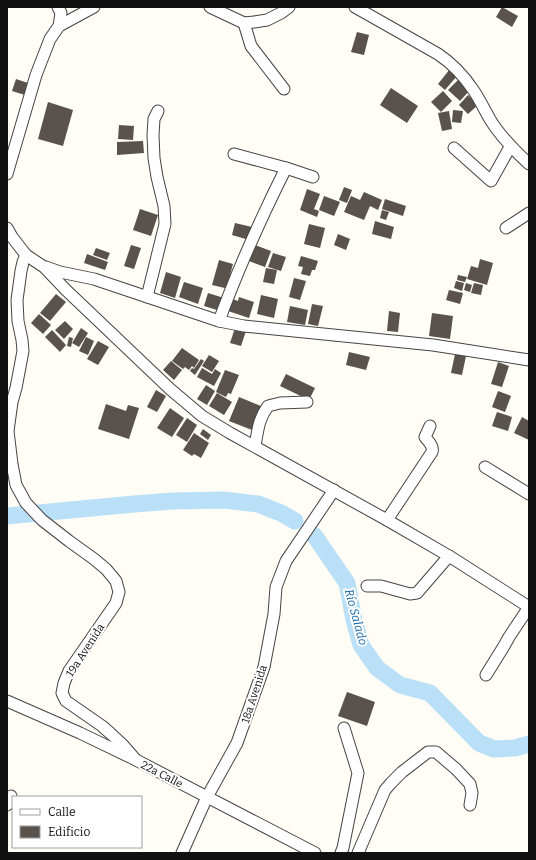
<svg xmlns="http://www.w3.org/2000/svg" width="536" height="860" font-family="Bitter,serif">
<rect width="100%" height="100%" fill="#fffdf5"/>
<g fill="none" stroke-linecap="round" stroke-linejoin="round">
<!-- river -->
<g stroke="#b9e0f7" stroke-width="17">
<path d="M7 516 134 504 173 501 224 500 258 504 281 513 295 521"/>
<path d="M314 535 347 583 354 620 361 645 377 668 400 685 430 693 479 743 494 749 515 748 529 744"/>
</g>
</g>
<!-- building -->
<g fill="#5a524d">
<path d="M502 7 518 16 512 27 496 17Z"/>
<path d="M357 32 369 35 364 55 351 52Z"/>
<path d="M450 69 457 76 445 90 438 84Z"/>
<path d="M16 79 31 84 28 96 12 91Z"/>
<path d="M458 80 470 90 460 101 448 90Z"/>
<path d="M391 88 418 106 407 123 380 105Z"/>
<path d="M443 91 452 101 441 112 431 102Z"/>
<path d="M468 95 478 105 468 114 459 105Z"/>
<path d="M48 102 73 110 63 146 38 139Z"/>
<path d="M453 110 463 111 461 123 452 122Z"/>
<path d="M449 111 452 129 442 131 438 113Z"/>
<path d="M119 125 134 126 133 140 118 139Z"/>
<path d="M143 141 144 153 117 155V142Z"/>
<path d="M344 187 352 190 347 203 339 200Z"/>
<path d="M307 189 320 194 314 209 319 211 317 217 300 210Z"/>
<path d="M364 192 382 200 378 210 370 206 364 220 344 212 351 196 360 200Z"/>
<path d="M324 196 340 202 334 216 319 210Z"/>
<path d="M385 199 406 206 403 216 382 209Z"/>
<path d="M140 209 158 215 151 236 133 230Z"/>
<path d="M382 210 389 212 386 220 380 218Z"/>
<path d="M375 221 394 227 391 239 372 234Z"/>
<path d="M235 223 252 227 249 240 232 235Z"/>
<path d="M309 224 325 228 320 248 304 244Z"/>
<path d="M338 234 350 239 346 250 334 245Z"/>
<path d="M131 245 141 248 134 269 124 266Z"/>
<path d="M255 245 271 251 265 267 249 261Z"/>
<path d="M96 248 110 253 107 260 93 255Z"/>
<path d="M273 253 286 257 281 271 268 267Z"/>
<path d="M87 254 108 262 105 270 84 263Z"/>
<path d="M301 256 318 261 315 270H312L310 276 301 274 303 267 298 266Z"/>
<path d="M480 259 493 263 487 285 467 279 471 266 478 268Z"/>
<path d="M219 260 233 264 230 275H232L229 289 212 285Z"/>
<path d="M266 268 277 270 274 284 263 282Z"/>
<path d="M166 272 181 277 175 298 160 293Z"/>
<path d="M458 275 467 277 465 282 457 280Z"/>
<path d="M294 278 306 281 300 300 289 297Z"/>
<path d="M456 281 464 283 462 291 454 288Z"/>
<path d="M184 282 203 288 198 304 179 297Z"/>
<path d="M466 283 472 285 470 292 464 290Z"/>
<path d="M474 283 483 285 481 295 471 293Z"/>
<path d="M449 290 463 293 460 304 446 300Z"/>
<path d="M208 293 224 298 220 311 204 306Z"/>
<path d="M56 294 66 302 50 321 40 313Z"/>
<path d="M261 295 278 299 274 318 257 314Z"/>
<path d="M239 297 254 302 249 318 225 310 233 299 238 301Z"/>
<path d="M312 304 323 306 318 326 308 324Z"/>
<path d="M290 306 308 310 305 325 287 322Z"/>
<path d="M389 311 400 313 398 332 387 331Z"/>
<path d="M432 313 453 316 450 339 429 336Z"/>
<path d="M39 314 51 325 43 334 31 323Z"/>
<path d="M65 321 73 329 64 339 55 330Z"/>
<path d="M81 328 88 333 79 347 72 343Z"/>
<path d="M235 328 246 331 241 346 230 343Z"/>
<path d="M52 330 66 345 60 352 45 337Z"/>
<path d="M69 337 73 338 71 347 67 346Z"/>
<path d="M86 337 94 341 88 355 79 351Z"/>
<path d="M98 341 109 347 98 365 87 359Z"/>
<path d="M182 348 199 360 194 368 192 366 189 370 185 367 183 369 172 361Z"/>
<path d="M349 352 370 357 366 370 346 365Z"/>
<path d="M455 354 466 356 462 375 451 373Z"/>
<path d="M209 355 219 361 212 372 202 366Z"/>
<path d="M201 359 204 361 195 375 190 371 192 368 194 369Z"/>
<path d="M171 361 182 370 174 380 163 370Z"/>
<path d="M498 362 509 366 502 387 491 384Z"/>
<path d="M202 368 212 374 215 369 221 373 214 386 197 377Z"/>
<path d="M225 370 239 375 231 394 228 393 226 397 216 392Z"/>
<path d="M286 374 315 388 309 400 280 386Z"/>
<path d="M206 385 215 391 207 405 197 399Z"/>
<path d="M156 390 166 396 157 412 147 407Z"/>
<path d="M498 391 511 396 505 412 492 407Z"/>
<path d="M217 393 232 402 224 415 209 406Z"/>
<path d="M239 397 261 406 252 430 229 421Z"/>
<path d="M106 404 126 411 128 405 139 408 129 439 98 429Z"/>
<path d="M170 408 184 418 172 437 157 428Z"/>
<path d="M497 412 512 417 508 431 492 426Z"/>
<path d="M522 417 529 421V440L514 433Z"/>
<path d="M187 418 197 425 187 442 176 435Z"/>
<path d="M203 429 211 435 208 440 200 434Z"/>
<path d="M194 433 209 443 201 458 194 454 192 456 183 450Z"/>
<path d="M347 692 375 702 367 726 338 716Z"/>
</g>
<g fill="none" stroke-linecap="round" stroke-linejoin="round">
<!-- minor casing -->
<g stroke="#444" stroke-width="13">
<g id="minor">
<path d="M58 7 61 13 59 26"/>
<path d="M210 7 244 23 254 22 267 20 281 13 289 7"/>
<path d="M355 7 438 54C453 64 464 76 474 91 480 100 485 111 491 121 501 137 515 151 529 164"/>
<path d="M244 23 251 46 284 89"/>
<path d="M454 148 491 181 510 147"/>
<path d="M234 154 286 168 313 177"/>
<path d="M7 174 36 75 50 39 59 26 94 7"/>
<path d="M7 228 12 237 26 255 44 267 66 290 170 389 202 416 230 433 387 520 449 556 529 607"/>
<path d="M506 228 529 213"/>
<path d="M26 255 23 262 21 271 17 300 18 321 22 340 23 351 16 388 12 402 8 431 12 464 16 485 26 503 42 520 69 541 94 559 106 569 116 581 119 592 116 603 69 671 64 683 62 693 66 701 102 726 110 733 123 745 136 760"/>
<path d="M46 267 60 272 94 279 219 321 244 326 433 345 529 360"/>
<path d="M147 297 165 224 164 206 157 177 154 158 153 135 154 119 158 111"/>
<path d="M219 321C238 269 261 218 286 168"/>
<path d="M255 446C258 430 258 420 268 406L280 403 307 402"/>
<path d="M485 467 529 494"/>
<path d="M387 520 432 452C434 446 428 441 425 437L430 426"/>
<path d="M367 586H381L410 594 417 593 449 556"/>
<path d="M486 675 504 646 509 637 529 607"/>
<path d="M7 701 80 733 136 760 315 853"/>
<path d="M7 805 11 796"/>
<path d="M182 853 207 797 237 743 264 667 274 614 276 587 286 561 334 490"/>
<path d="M341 853 343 848 358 773 344 728"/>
<path d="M358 853 385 790 391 783 402 772 428 752H436L456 769 470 784 472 793 470 805"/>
</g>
</g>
<!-- minor -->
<use href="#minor" stroke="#fff" stroke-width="11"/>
</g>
<g text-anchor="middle" stroke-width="4" stroke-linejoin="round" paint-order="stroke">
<!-- street labels -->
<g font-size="11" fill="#111" stroke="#fff">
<text transform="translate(85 650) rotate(-57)" y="4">19a Avenida</text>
<text transform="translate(254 694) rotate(-72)" y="4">18a Avenida</text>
<text transform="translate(162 774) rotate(27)" y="4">22a Calle</text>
</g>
<!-- water labels -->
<g font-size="12" font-style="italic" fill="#1768a6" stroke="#fff">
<text transform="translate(356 617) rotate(75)" y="4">Río Salado</text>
</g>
</g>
<!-- border -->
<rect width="536" height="860" fill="none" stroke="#111111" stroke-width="16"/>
<!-- legend -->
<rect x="12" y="796" width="130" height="52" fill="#ffffff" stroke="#a0a0a0"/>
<rect x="20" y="809" width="20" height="6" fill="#ffffff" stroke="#a0a0a0"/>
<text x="48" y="816" font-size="12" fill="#111111">Calle</text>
<rect x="20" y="826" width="20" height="12" fill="#5a524d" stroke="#a0a0a0"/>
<text x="48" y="836" font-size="12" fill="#111111">Edificio</text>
</svg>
